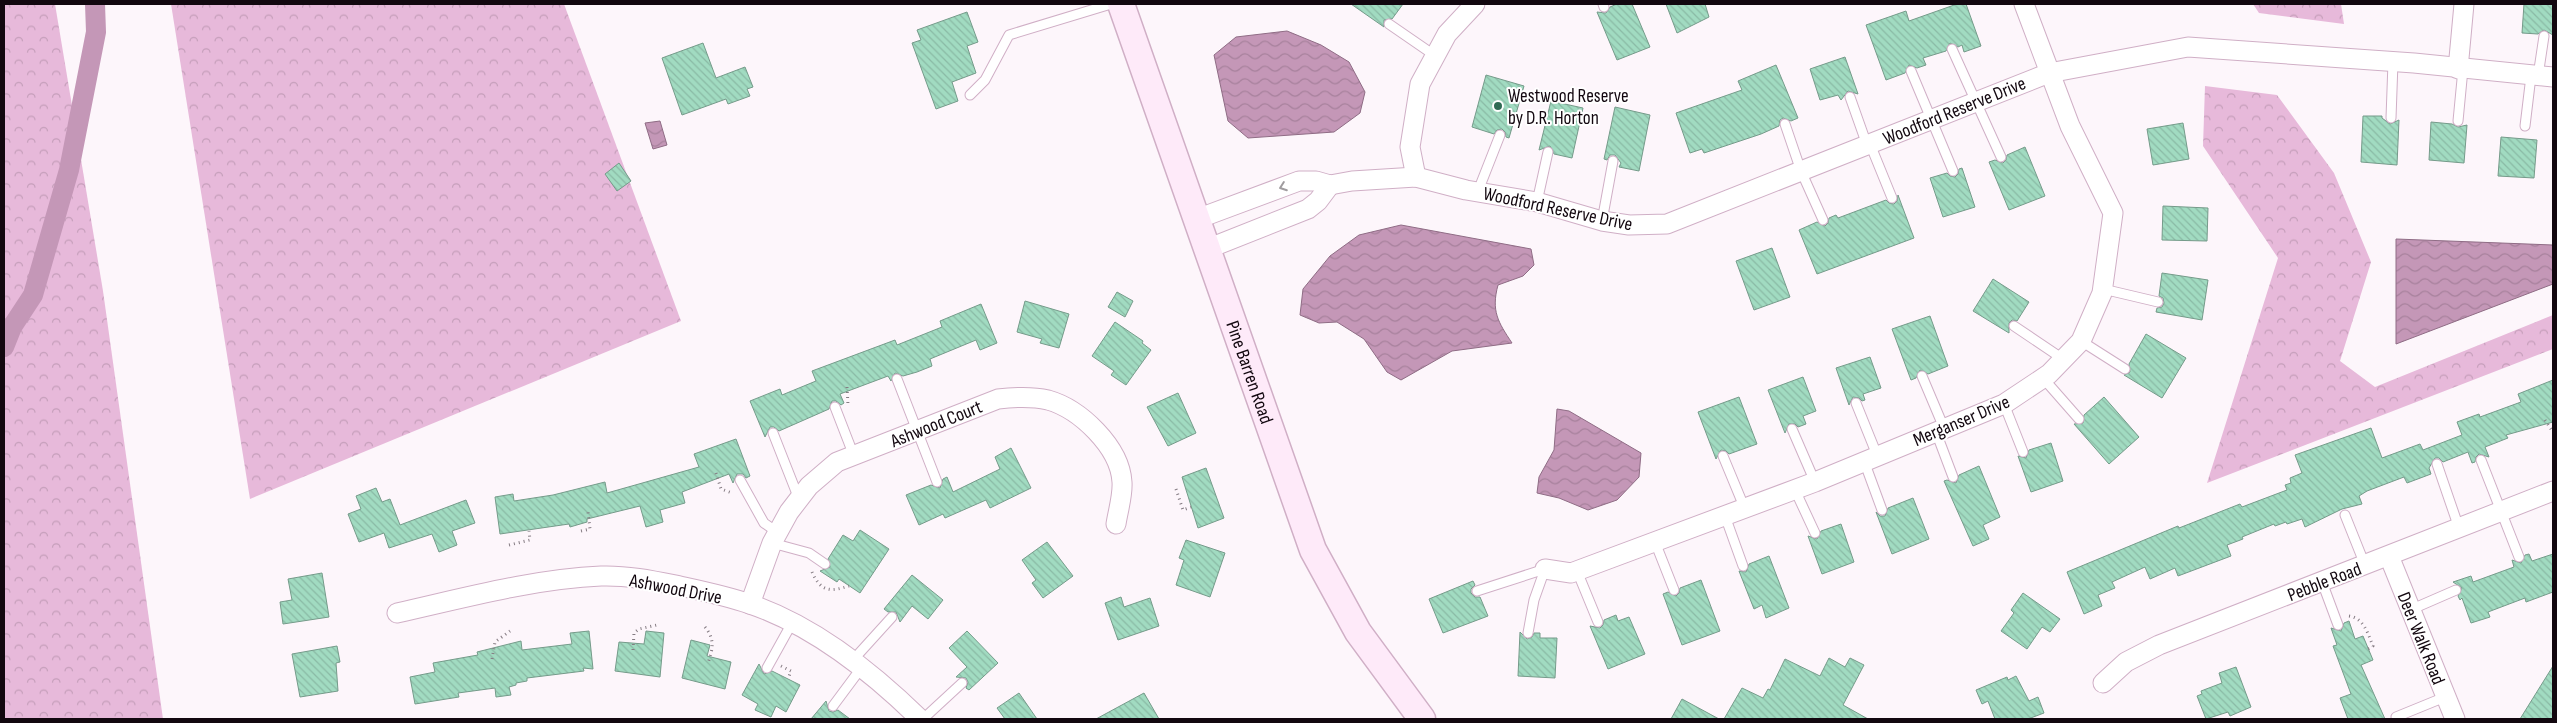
<svg xmlns="http://www.w3.org/2000/svg" width="2557" height="723" font-family="'Sofia Sans Condensed',sans-serif">
<defs>
<pattern id="forest-crowns" width="20" height="18" patternUnits="userSpaceOnUse" patternTransform="scale(1.25)"><rect width="20" height="18" fill="#e7b9da"/><path d="M2 6a3 3 0 1 1 6 0M12 15a3 3 0 1 1 6 0" fill="none" stroke="#c59eba"/></pattern>
<pattern id="water-waves" width="16" height="10" patternUnits="userSpaceOnUse" patternTransform="scale(1.25)"><rect width="16" height="10" fill="#c497b7"/><path d="M0 5q4-4 8 0t8 0" fill="none" stroke="#a7819c"/></pattern>
<pattern id="building-back-hatch" width="6" height="6" patternUnits="userSpaceOnUse" patternTransform="scale(1.25)"><rect width="6" height="6" fill="#a1dbc1"/><path d="M-1 5l2 2M0 0l6 6M5-1l2 2" fill="none" stroke="#8abaa5"/></pattern>
</defs>
<rect width="100%" height="100%" fill="#fdf6fb"/>
<!-- forest -->
<g fill="url(#forest-crowns)">
<path d="M4 4H55L103 291 163 719H4Z"/>
<path d="M171 4H564L681 321 250 499Z"/>
<path d="M2253 4H2341L2344 24 2259 13Z"/>
<path d="M2205 86 2277 95 2334 173 2371 262 2340 361 2375 387 2553 315V349L2207 483 2278 258 2203 146Z"/>
</g>
<!-- water -->
<g fill="url(#water-waves)" stroke="#8f6c85">
<path d="M1287 31 1321 45 1349 62 1365 92 1360 113 1334 132 1248 138 1228 121 1214 55 1236 37Z"/>
<path d="M660 121 667 145 653 149 645 123Z"/>
<path d="M1401 225 1531 249 1534 265 1523 276 1498 285C1491 311 1498 322 1512 343L1452 351 1401 380 1387 372 1364 339 1337 322 1319 323 1300 315 1303 289 1330 256 1359 235Z"/>
<path d="M2396 239 2553 245V284L2396 344Z"/>
<path d="M1557 409 1569 411 1641 453 1639 477 1617 500 1588 510 1559 498 1537 493 1539 477 1554 450Z"/>
</g>
<g fill="none" stroke-linecap="round" stroke-linejoin="round">
<!-- canal -->
<path stroke="#c497b7" stroke-width="20" d="M4 347 12 327 33 295 69 170 96 32 95 4"/>
</g>
<!-- building -->
<g fill="url(#building-back-hatch)" stroke="#759b8a">
<path d="M1351 4H1403L1392 19 1384 20V27Z"/>
<path d="M1617 4H1632L1650 47 1617 60 1597 12 1606 13 1610 7Z"/>
<path d="M1666 4H1705L1709 17 1677 33Z"/>
<path d="M1957 4H1966L1981 46 1964 52 1962 45 1958 47 1950 43 1946 51 1923 58 1926 65 1917 68 1909 65 1905 73 1886 80 1866 25 1906 11 1909 21Z"/>
<path d="M2524 4H2553V35L2544 30 2538 34 2522 33Z"/>
<path d="M967 12 978 42 967 46 976 73 952 82 958 101 936 109 912 43 921 40 917 30Z"/>
<path d="M703 43 716 78 745 67 753 87 747 89 750 96 728 104 726 99 682 115 662 58Z"/>
<path d="M1845 57 1858 94 1848 91 1841 100 1838 95 1820 100 1810 69Z"/>
<path d="M1776 65 1798 118 1791 121 1783 118 1780 120 1779 126 1761 134 1704 153 1702 149 1690 153 1676 113 1742 90 1738 81Z"/>
<path d="M1486 75 1524 86 1509 138 1506 137 1505 132 1502 129 1497 130 1494 134 1472 127Z"/>
<path d="M1551 101 1583 108 1572 158 1554 154 1550 146 1539 150Z"/>
<path d="M1615 107 1650 115 1639 171 1619 167 1621 163 1615 155H1610L1607 160 1604 159Z"/>
<path d="M2363 116H2382V118L2390 124 2399 120 2397 165 2361 162Z"/>
<path d="M2431 122 2452 124 2458 127 2467 125 2464 163 2429 160Z"/>
<path d="M2183 123 2189 159 2153 165 2147 129Z"/>
<path d="M2501 137 2537 140 2534 178 2498 176Z"/>
<path d="M2025 147 2045 196 2009 210 1989 162 1995 160 2003 163 2006 160 2007 155Z"/>
<path d="M619 163 631 181 617 191 605 174Z"/>
<path d="M1962 168 1975 207 1943 217 1930 178 1947 173 1950 176 1955 177 1958 174 1959 169Z"/>
<path d="M1898 195 1914 238 1817 274 1799 230 1817 222 1825 226 1828 223 1829 218 1836 215 1838 218 1886 200 1889 203 1894 204 1897 201Z"/>
<path d="M2163 206 2208 208 2207 241 2162 240Z"/>
<path d="M1772 248 1790 297 1754 310 1736 261Z"/>
<path d="M2162 273 2208 280 2202 320 2156 312 2157 308 2162 307 2164 303 2163 298 2159 296Z"/>
<path d="M1993 279 2029 302 2017 321 2012 320 2009 323V333L1973 311Z"/>
<path d="M1117 292 1133 301 1125 317 1108 307Z"/>
<path d="M1025 301 1069 314 1059 348 1040 343 1042 339 1017 332Z"/>
<path d="M981 304 997 343 980 350 976 340 930 359 932 366 917 372 903 376 895 373 891 381 888 376 840 394 844 403 841 405 836 401H832L829 409 779 431 774 427H770L765 437 750 401 780 389 782 395 816 381 812 371 895 340 897 345 942 327 940 321Z"/>
<path d="M1930 316 1948 366 1928 374 1920 370 1916 378 1911 380 1892 329Z"/>
<path d="M1115 322 1143 341 1142 343 1151 350 1126 385 1111 375 1114 371 1092 356Z"/>
<path d="M2146 334 2186 358 2162 398 2124 375 2130 372 2129 364Z"/>
<path d="M1870 357 1881 388 1863 394 1865 400 1862 401 1859 398 1853 397 1849 405 1836 368Z"/>
<path d="M1803 377 1816 411 1803 416 1806 424 1798 427 1795 424H1789L1785 433 1768 390Z"/>
<path d="M2553 380V422L2506 435 2508 438 2485 447 2489 457 2479 454 2476 457 2475 462 2472 463 2468 452 2443 462 2439 458H2435L2429 468 2431 474 2407 483 2404 477 2367 491 2359 496 2362 504 2342 509 2305 527 2302 519 2287 524 2286 522 2275 526 2274 524 2242 537 2243 539 2227 545 2231 556 2178 576 2175 568 2150 579 2145 567 2112 582 2115 588 2098 595 2102 606 2084 614 2067 572 2178 526 2179 528 2240 504 2242 507 2287 490 2285 485 2291 483 2290 478 2302 473 2295 455 2371 428 2382 458 2420 444 2423 450 2462 435 2457 422 2479 414 2480 417 2521 402 2518 394Z"/>
<path d="M1178 393 1196 433 1168 446 1147 407Z"/>
<path d="M1739 397 1757 444 1729 454 1726 451 1721 450 1716 459 1698 412Z"/>
<path d="M2104 397 2139 437 2109 464 2074 424 2083 423 2084 415Z"/>
<path d="M736 439 750 476 746 478 743 474H737L733 483 729 474 682 492 685 503 660 510 663 522 646 527 640 506 587 519V522L570 527 569 524 500 534 495 497 513 494 514 501 553 495 605 482 607 493 699 467 694 454Z"/>
<path d="M2051 443 2063 481 2031 492 2018 456 2026 458 2029 450Z"/>
<path d="M1011 448 1031 488 990 508 986 500 945 518 943 514 919 525 906 495 931 485 940 488 943 479 947 477 953 492 1000 469 995 457Z"/>
<path d="M1979 466 2000 517 1983 525 1989 539 1973 546 1944 481 1947 480 1956 483 1959 475Z"/>
<path d="M1206 468 1224 518 1198 528 1182 477Z"/>
<path d="M376 488 382 502 390 499 400 525 466 500 475 523 452 531 457 545 439 552 432 534 389 548 384 533 359 542 348 514 361 509 356 496Z"/>
<path d="M1913 498 1929 539 1892 554 1876 512 1880 516H1885L1888 508Z"/>
<path d="M1841 524 1854 562 1822 574 1808 536 1817 539 1821 531Z"/>
<path d="M860 530 889 549 860 593 839 579 837 582 820 571 830 567 828 559 843 535 853 541Z"/>
<path d="M1186 540 1225 553 1210 597 1176 585 1184 560 1179 558Z"/>
<path d="M1047 542 1073 576 1043 598 1032 583 1036 580 1022 560Z"/>
<path d="M2529 554 2532 561 2553 554V592L2526 602 2525 598 2488 612 2490 617 2471 623 2462 598 2460 600 2458 596 2462 588 2453 582 2471 576 2473 582 2514 567 2512 560 2521 563 2525 555Z"/>
<path d="M1769 556 1789 608 1766 618 1762 605 1754 609 1739 571 1746 572 1749 564Z"/>
<path d="M322 573 329 617 283 624 280 602 292 600 288 579Z"/>
<path d="M912 575 943 600 928 619 912 606 900 622 896 612H888L884 609Z"/>
<path d="M1701 580 1720 631 1682 645 1663 594 1668 592 1676 596 1679 593 1680 588Z"/>
<path d="M1473 581 1475 585 1471 589V593L1475 597H1480L1488 616 1443 633 1429 599Z"/>
<path d="M2023 593 2060 619 2050 632 2042 627 2027 649 2001 631 2014 613 2011 610Z"/>
<path d="M1121 597 1124 607 1150 598 1159 626 1118 640 1105 603Z"/>
<path d="M1616 615 1618 621 1629 617 1645 654 1608 669 1590 626 1600 628 1603 625 1604 620Z"/>
<path d="M2349 621 2355 639 2363 636 2373 660 2361 665 2385 719H2348L2340 698 2351 694 2333 646 2337 645 2331 628 2341 631 2344 623Z"/>
<path d="M589 631 593 669 583 668 584 671 527 678V681L516 683V685L509 687 511 695 496 697 495 688 458 693 459 697 415 704 410 677 435 672 433 663 478 655 477 652 521 641 522 650 572 644 570 633Z"/>
<path d="M646 631 664 633 660 677 615 671 619 642 644 644Z"/>
<path d="M967 631 998 663 969 690 966 688 968 682 966 678 956 677 967 667 949 648Z"/>
<path d="M1520 632 1527 639 1532 637 1534 633H1540V638H1557L1555 678 1518 676Z"/>
<path d="M691 640 710 645 707 656 731 662 725 689 682 678Z"/>
<path d="M337 646 340 662 336 663 338 691 300 697 292 654Z"/>
<path d="M1829 658 1845 667 1850 658 1864 665 1843 705 1868 719H1724L1742 688 1763 698 1768 689 1770 690 1785 659 1820 676Z"/>
<path d="M759 664 764 674 772 671 800 685 786 712 776 706 771 717 755 710 758 704 742 695Z"/>
<path d="M2553 666V719H2520Z"/>
<path d="M2236 667 2251 707 2230 716 2228 712 2206 719 2197 696 2202 694 2201 691 2222 683 2219 673Z"/>
<path d="M2016 676 2029 701 2038 697 2044 713 2028 719H1995L1988 701 1982 704 1976 690 2007 677 2008 680Z"/>
<path d="M1019 693 1037 719H1005L997 708Z"/>
<path d="M1144 693 1159 719H1096Z"/>
<path d="M1682 699 1719 719H1671Z"/>
<path d="M826 701 829 711 833 712 838 710 850 719H811Z"/>
</g>
<g fill="none" stroke-linecap="round" stroke-linejoin="round">
<!-- service casing -->
<g stroke="#d0afc6" stroke-width="11">
<g id="service">
<path d="M1603 4 1604 7"/>
<path d="M1389 24 1434 55"/>
<path d="M1952 49 2001 157"/>
<path d="M1911 71 1953 171"/>
<path d="M2538 76 2544 36"/>
<path d="M970 95 985 80 1009 35 1111 4"/>
<path d="M1850 97 1867 145"/>
<path d="M2391 118 2393 62"/>
<path d="M2458 121 2463 69"/>
<path d="M1785 124 1801 171 1823 220"/>
<path d="M2525 126 2531 76"/>
<path d="M1870 144 1892 198"/>
<path d="M1478 191 1500 135"/>
<path d="M1537 202 1548 152"/>
<path d="M1602 221 1613 161"/>
<path d="M2103 289 2158 302"/>
<path d="M2014 326 2063 359"/>
<path d="M2081 341 2125 369"/>
<path d="M1922 376 1944 428"/>
<path d="M2043 378 2079 419"/>
<path d="M897 379 937 482"/>
<path d="M1856 403 1877 455"/>
<path d="M2004 404 2023 452"/>
<path d="M835 407 854 456"/>
<path d="M1792 429 1815 482"/>
<path d="M1936 432 1953 477"/>
<path d="M773 433 799 499"/>
<path d="M1723 456 1745 509"/>
<path d="M2481 460 2519 557"/>
<path d="M1864 461 1882 510"/>
<path d="M2437 464 2459 528"/>
<path d="M740 480 764 523 777 532"/>
<path d="M1795 490 1815 533"/>
<path d="M2345 515 2365 565"/>
<path d="M1725 516 1743 566"/>
<path d="M1655 542 1674 590"/>
<path d="M772 543 809 553 825 564"/>
<path d="M1577 571 1598 622"/>
<path d="M2322 582 2338 625"/>
<path d="M1477 591 1545 569"/>
<path d="M2410 610 2456 590"/>
<path d="M1528 633 1534 600 1545 569"/>
<path d="M853 660 892 617"/>
<path d="M767 668 792 623"/>
<path d="M833 706 862 667"/>
<path d="M2396 717 2445 697"/>
<path d="M923 719 962 683"/>
</g>
</g>
<!-- minor casing -->
<g stroke="#d0afc6" stroke-width="21">
<g id="minor">
<path d="M2458 69 2464 4"/>
<path d="M1416 177 1410 147 1420 84 1447 34 1475 4"/>
<path d="M1197 219 1299 181H1316L1330 185 1352 181 1416 177 1466 190 1537 202 1602 221 1629 225 1667 224 2049 73 2188 47 2414 63 2553 77"/>
<path d="M1207 249 1308 209 1318 201 1330 185"/>
<path d="M2389 556 2455 719"/>
<path d="M1545 569 1571 573 1815 482 2004 404 2049 374 2081 341 2102 293 2113 213 2070 126 2024 4"/>
<path d="M750 604 772 543 789 512 809 486 837 462 998 399C1015 397 1031 396 1048 400 1080 409 1120 447 1122 482 1123 495 1118 511 1116 524"/>
<path d="M397 613C464 598 533 579 601 576 627 575 655 581 680 586 703 591 727 596 750 604 815 626 872 672 920 719"/>
<path d="M2103 683 2126 662 2159 645 2553 491"/>
</g>
</g>
<!-- secondary casing -->
<g stroke="#d0afc6" stroke-width="29">
<g id="secondary">
<path id="s1" d="M1121 4 1313 550 1358 632 1422 719"/>
</g>
</g>
<!-- path -->
<g stroke="#857c83" stroke-width="3" stroke-dasharray="1 4" stroke-linecap="butt">
<path d="M847 387 848 405"/>
<path d="M2545 420 2553 432"/>
<path d="M716 473 721 489 732 493"/>
<path d="M1176 489 1183 510 1191 507"/>
<path d="M581 531 590 529 588 512"/>
<path d="M509 545 530 540 529 531"/>
<path d="M812 572C821 592 830 592 849 586"/>
<path d="M2349 616C2364 618 2368 634 2373 646L2368 649"/>
<path d="M705 627C715 639 713 649 708 663"/>
<path d="M633 650 634 633 639 629 657 625"/>
<path d="M492 659 495 642 510 631"/>
<path d="M781 666 791 671 788 679"/>
</g>
<!-- service -->
<use href="#service" stroke="#fff" stroke-width="9"/>
<!-- minor -->
<use href="#minor" stroke="#fff" stroke-width="19"/>
<!-- secondary -->
<use href="#secondary" stroke="#feeaf9" stroke-width="26"/>
</g>
<!-- one-way arrows -->
<defs><path id="oneway-chevron" d="M-2-3.5L2.5 0L-2 3.5" fill="none" stroke-width="1.6" stroke-linecap="round" stroke-linejoin="round" transform="scale(1.25)"/></defs>
<use stroke="#a09c9f" href="#oneway-chevron" transform="translate(1283 187) rotate(160)"/>
<!-- markers -->
<circle fill="#306b54" stroke="#fff" stroke-width="2" cx="1498" cy="106" r="5"/>
<g text-anchor="middle" stroke-width="4" stroke-linejoin="round" paint-order="stroke">
<!-- poi labels -->
<g font-size="19" fill="#12070f" stroke="#fff" text-anchor="start">
<text x="1508" y="102">Westwood Reserve<tspan x="1508" dy="22">by D.R. Horton</tspan></text>
</g>
<!-- street labels -->
<g font-size="19" fill="#12070f" stroke="#fff">
<text transform="translate(1954 110) rotate(-22)" y="7">Woodford Reserve Drive</text>
<text transform="translate(1558 208) rotate(12)" y="7">Woodford Reserve Drive</text>
<text dy="7" stroke="none"><textPath href="#s1" startOffset="390">Pine Barren Road</textPath></text>
<text transform="translate(1961 420) rotate(-23)" y="7">Merganser Drive</text>
<text transform="translate(936 423) rotate(-22)" y="7">Ashwood Court</text>
<text transform="translate(2324 581) rotate(-21)" y="7">Pebble Road</text>
<text transform="translate(676 588) rotate(11)" y="7">Ashwood Drive</text>
<text transform="translate(2422 638) rotate(68)" y="7">Deer Walk Road</text>
</g>
</g>
<!-- border -->
<rect width="2557" height="723" fill="none" stroke="#12070f" stroke-width="10"/>
</svg>
